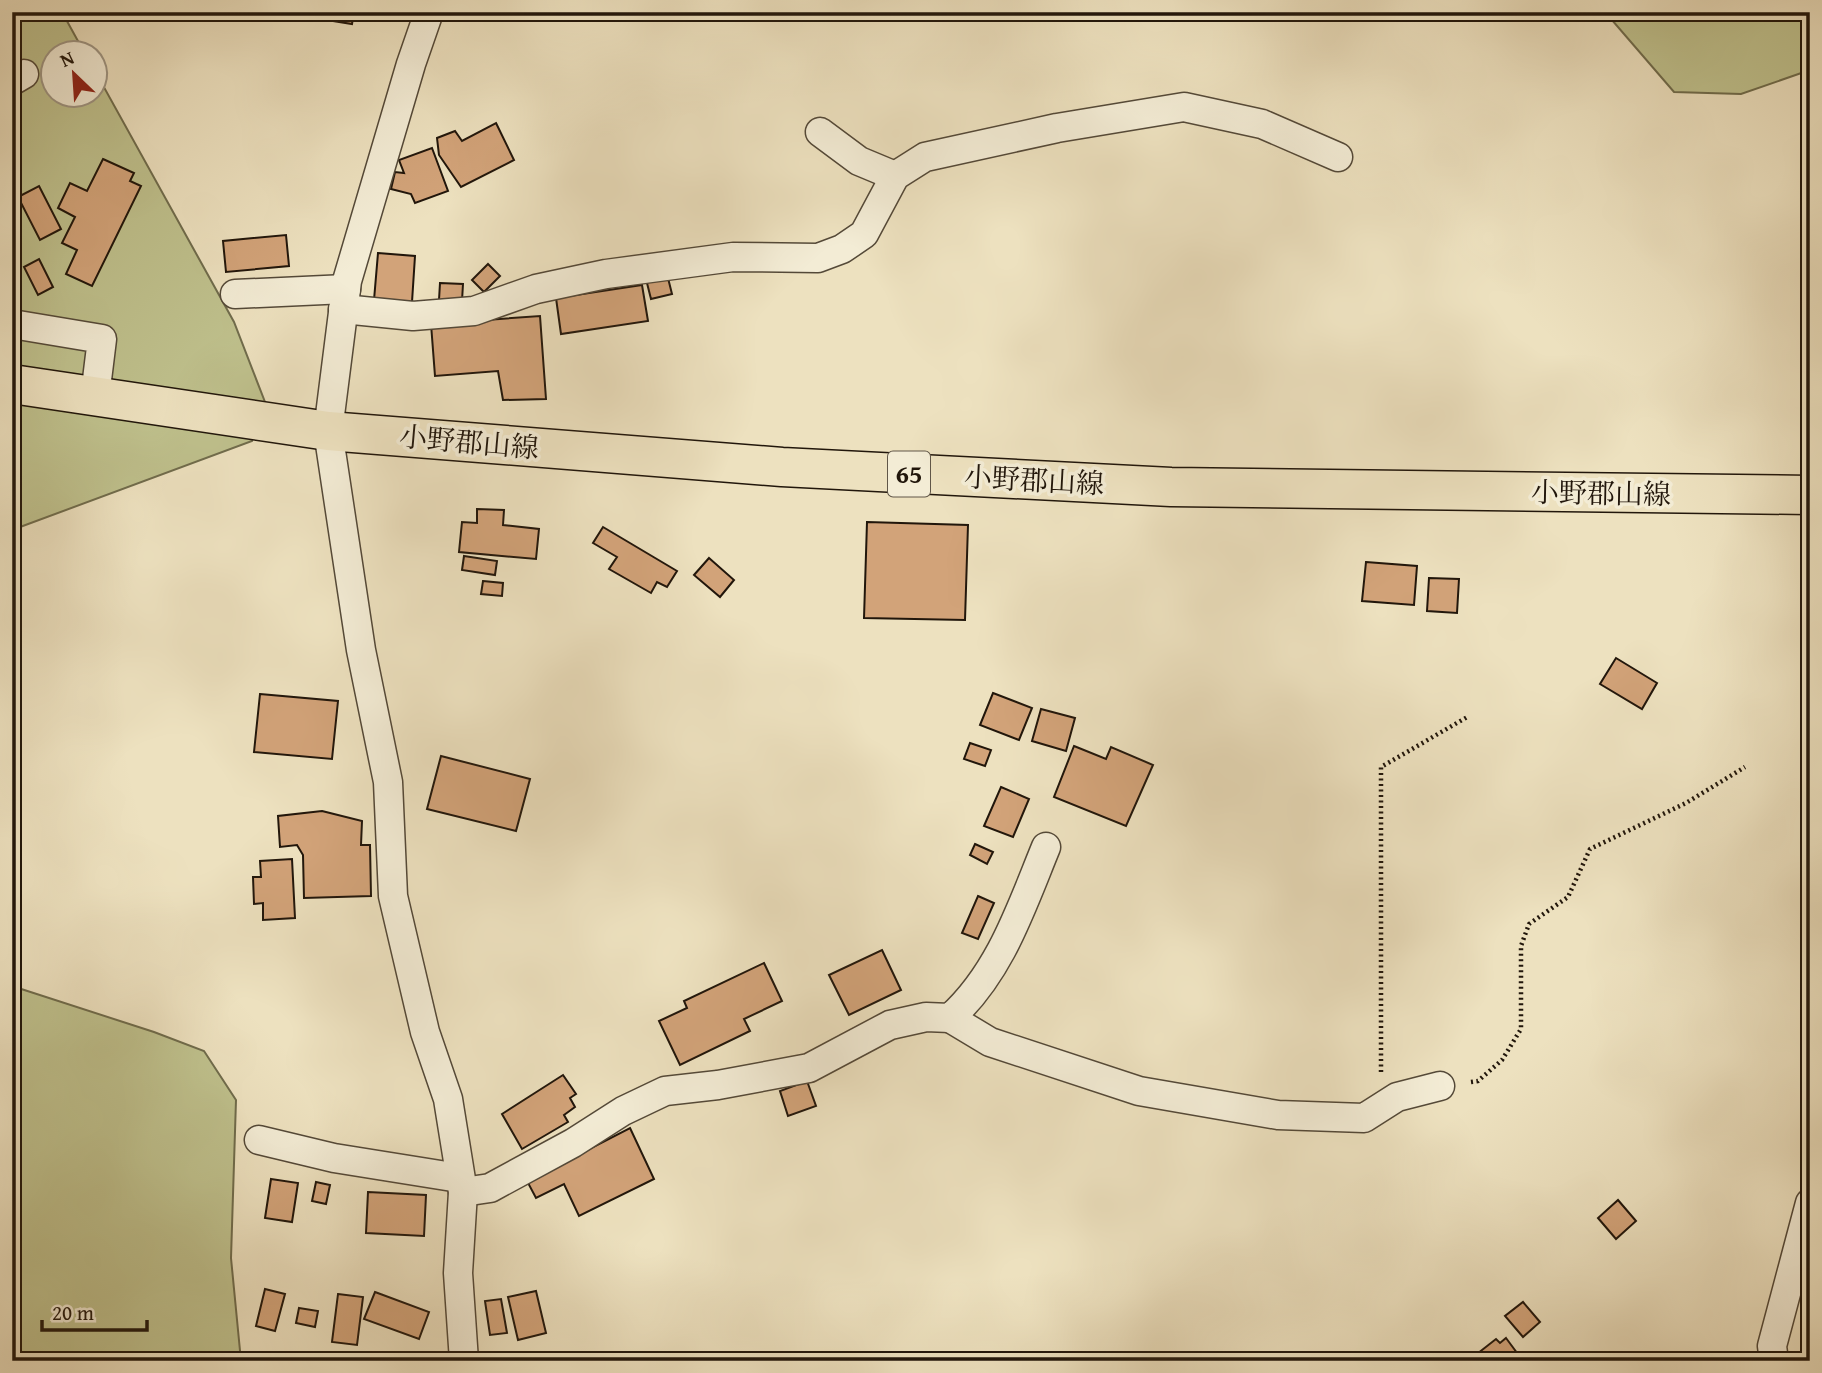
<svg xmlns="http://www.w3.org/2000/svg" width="1822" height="1373" font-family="'Gentium Book Plus','Noto Serif JP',serif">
<rect width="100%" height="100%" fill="#ede1bf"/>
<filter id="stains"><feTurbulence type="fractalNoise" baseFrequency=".00286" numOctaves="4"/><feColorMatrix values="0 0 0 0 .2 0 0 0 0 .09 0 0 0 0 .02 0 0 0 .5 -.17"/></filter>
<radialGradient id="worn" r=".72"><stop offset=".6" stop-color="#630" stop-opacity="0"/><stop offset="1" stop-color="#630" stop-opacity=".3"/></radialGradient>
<!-- green -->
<g fill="#bfc18d" stroke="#706c4c" stroke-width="2">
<path d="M12 12H62L84 52H52V94H94L95 71 234 322 265 402 252 441 12 530Z"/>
<path d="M1605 12H1810V70L1741 94 1674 92Z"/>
<path d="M12 986 154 1032 204 1051 236 1100 231 1258 241 1361H12Z"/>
</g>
<!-- building -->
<g fill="#d2a379" stroke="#21160b" stroke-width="2">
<path d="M315 12H354L352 24 314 18Z"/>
<path d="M496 123 514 160 461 187 439 155 437 138 455 131 462 141Z"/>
<path d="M432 148 448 191 415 203 411 194 391 189 395 172 404 173 399 160Z"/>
<path d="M103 159 134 173 130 181 141 186 92 286 66 274 77 250 62 243 75 217 58 208 70 183 87 191Z"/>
<path d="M39 186 61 229 40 240 18 197Z"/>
<path d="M286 235 289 266 226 272 223 241Z"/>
<path d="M378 253 415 256 412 302 374 300Z"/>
<path d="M39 259 53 287 38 295 24 267Z"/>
<path d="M488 264 500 276 484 292 472 280Z"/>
<path d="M667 274 672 294 651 299 646 279Z"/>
<path d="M440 283 463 284 462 301 439 300Z"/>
<path d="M642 285 648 321 561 334 556 298Z"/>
<path d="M540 316 546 399 503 400 498 371 435 376 431 324Z"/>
<path d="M477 509 504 510 503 525 539 529 536 559 459 552 462 522 477 523Z"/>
<path d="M867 522 968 525 965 620 864 618Z"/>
<path d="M603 527 677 571 667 587 657 582 651 593 609 569 617 557 593 543Z"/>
<path d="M464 556 497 561 495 575 462 570Z"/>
<path d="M709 558 734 580 720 597 694 575Z"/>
<path d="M1366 562 1417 566 1414 605 1362 601Z"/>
<path d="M1429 578 1459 579 1457 613 1427 611Z"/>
<path d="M483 581 503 583 502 596 481 594Z"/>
<path d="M1616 658 1657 683 1642 709 1600 684Z"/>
<path d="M993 693 1032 708 1019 740 980 725Z"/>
<path d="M260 694 338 701 332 759 254 752Z"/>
<path d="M1041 709 1075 718 1066 751 1032 741Z"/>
<path d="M970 743 991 750 985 766 964 759Z"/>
<path d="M1074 746 1106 759 1111 747 1153 765 1126 826 1054 797Z"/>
<path d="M441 756 530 779 516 831 427 809Z"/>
<path d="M1001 787 1029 799 1013 837 984 826Z"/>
<path d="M322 811 362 821 361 845H370L371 896 304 898 303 855 297 845 280 847 278 816Z"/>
<path d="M975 844 993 852 987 864 970 855Z"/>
<path d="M292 859 295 918 263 920V903L254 904 253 877H261L260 861Z"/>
<path d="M978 896 994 903 978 939 962 933Z"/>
<path d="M882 950 901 990 849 1015 829 975Z"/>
<path d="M764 963 782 1001 744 1019 750 1031 680 1065 659 1021 687 1008 684 1001Z"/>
<path d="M563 1075 576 1094 570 1098 575 1107 564 1115 568 1122 522 1149 502 1114Z"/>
<path d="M807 1081 816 1106 788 1116 780 1091Z"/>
<path d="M630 1128 654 1179 579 1216 564 1184 536 1198 527 1181Z"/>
<path d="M271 1179 298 1183 292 1222 265 1218Z"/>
<path d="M316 1182 330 1185 326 1204 312 1201Z"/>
<path d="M368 1192 426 1195 424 1236 366 1233Z"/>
<path d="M1618 1200 1636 1221 1616 1239 1598 1218Z"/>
<path d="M265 1289 285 1294 275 1331 256 1326Z"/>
<path d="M536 1291 546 1333 518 1340 508 1297Z"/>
<path d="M375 1292 429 1312 419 1339 364 1319Z"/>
<path d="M338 1294 363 1297 357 1345 332 1342Z"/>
<path d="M501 1299 507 1333 490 1335 485 1301Z"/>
<path d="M1523 1302 1540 1322 1523 1337 1505 1316Z"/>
<path d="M299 1308 318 1311 315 1327 296 1323Z"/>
<path d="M1506 1338 1523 1361H1468L1496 1339 1500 1343Z"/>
</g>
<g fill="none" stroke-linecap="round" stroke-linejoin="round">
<!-- street casing -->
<g stroke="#544938" stroke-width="31">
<g id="street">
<path d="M429 12 411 64 347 281 328 431 361 650 388 782 393 896 425 1032 448 1099 463 1192 458 1273 464 1361"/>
<path d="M12 81 24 74"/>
<path d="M820 132 859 161 895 176"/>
<path d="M235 294 346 289"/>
<path d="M343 309 413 316 474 311 536 289 606 274 733 257 818 258 842 249 864 234 895 176 925 157 1057 128 1184 107 1262 124 1338 157"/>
<path d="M12 324 102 339 95 396"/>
<path d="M950 1018 990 1042 1139 1091 1278 1115 1364 1118 1397 1097 1440 1086"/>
<path d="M259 1140 334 1158 459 1178"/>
<path d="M463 1192 490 1188 573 1143 623 1111 665 1091 718 1085 809 1068 890 1025 926 1017 950 1018C1000 973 1021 908 1046 847"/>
<path d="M1774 1361 1772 1346 1810 1203"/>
</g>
</g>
<!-- primary casing -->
<g stroke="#21160b" stroke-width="41">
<path id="primary" d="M12 384 328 431 782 467 1171 487 1810 495"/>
</g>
<!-- path -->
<g stroke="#21160b" stroke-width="4.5" stroke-dasharray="2 3.5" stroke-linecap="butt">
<path d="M1381 1072V767L1469 716"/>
<path d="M1471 1082 1478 1081 1502 1060 1521 1029V946L1529 924 1568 897 1590 849 1686 803 1745 767"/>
</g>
<!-- street -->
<use href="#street" stroke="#f3ecd5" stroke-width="28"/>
<!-- primary -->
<use href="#primary" stroke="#ede1bf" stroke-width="38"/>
</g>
<g text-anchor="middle" stroke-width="7" stroke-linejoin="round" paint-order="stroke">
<!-- shield labels -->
<rect fill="#f3ecd5" stroke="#605648" stroke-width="2" x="888" y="451.5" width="42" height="45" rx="5"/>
<g font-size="26" font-weight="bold" fill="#21160b">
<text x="909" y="483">65</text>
</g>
<!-- street labels -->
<g font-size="28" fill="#21160b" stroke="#f3ecd5">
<text transform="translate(469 442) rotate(5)" y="10">小野郡山線</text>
<text transform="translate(1034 480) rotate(3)" y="10">小野郡山線</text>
<text transform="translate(1601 493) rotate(1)" y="10">小野郡山線</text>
</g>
</g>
<!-- margin -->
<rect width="1822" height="1373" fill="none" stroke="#ede1bf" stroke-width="42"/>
<rect x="14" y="14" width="1794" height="1345" fill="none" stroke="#21160b" stroke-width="3.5"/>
<rect x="21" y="21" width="1780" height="1331" fill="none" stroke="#21160b" stroke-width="2"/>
<!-- north arrow -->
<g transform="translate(74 74) rotate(335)"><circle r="33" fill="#f3ecd5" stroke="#9f9684" stroke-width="2"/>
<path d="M0-5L12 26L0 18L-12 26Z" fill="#8f2418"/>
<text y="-10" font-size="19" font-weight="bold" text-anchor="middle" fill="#21160b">N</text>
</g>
<!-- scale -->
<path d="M42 1320v10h105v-10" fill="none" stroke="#21160b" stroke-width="3.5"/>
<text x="52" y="1320" font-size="21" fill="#21160b" stroke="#f3ecd5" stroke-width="5" paint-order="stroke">20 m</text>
<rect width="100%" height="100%" filter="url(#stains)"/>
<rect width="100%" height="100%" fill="url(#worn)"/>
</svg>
